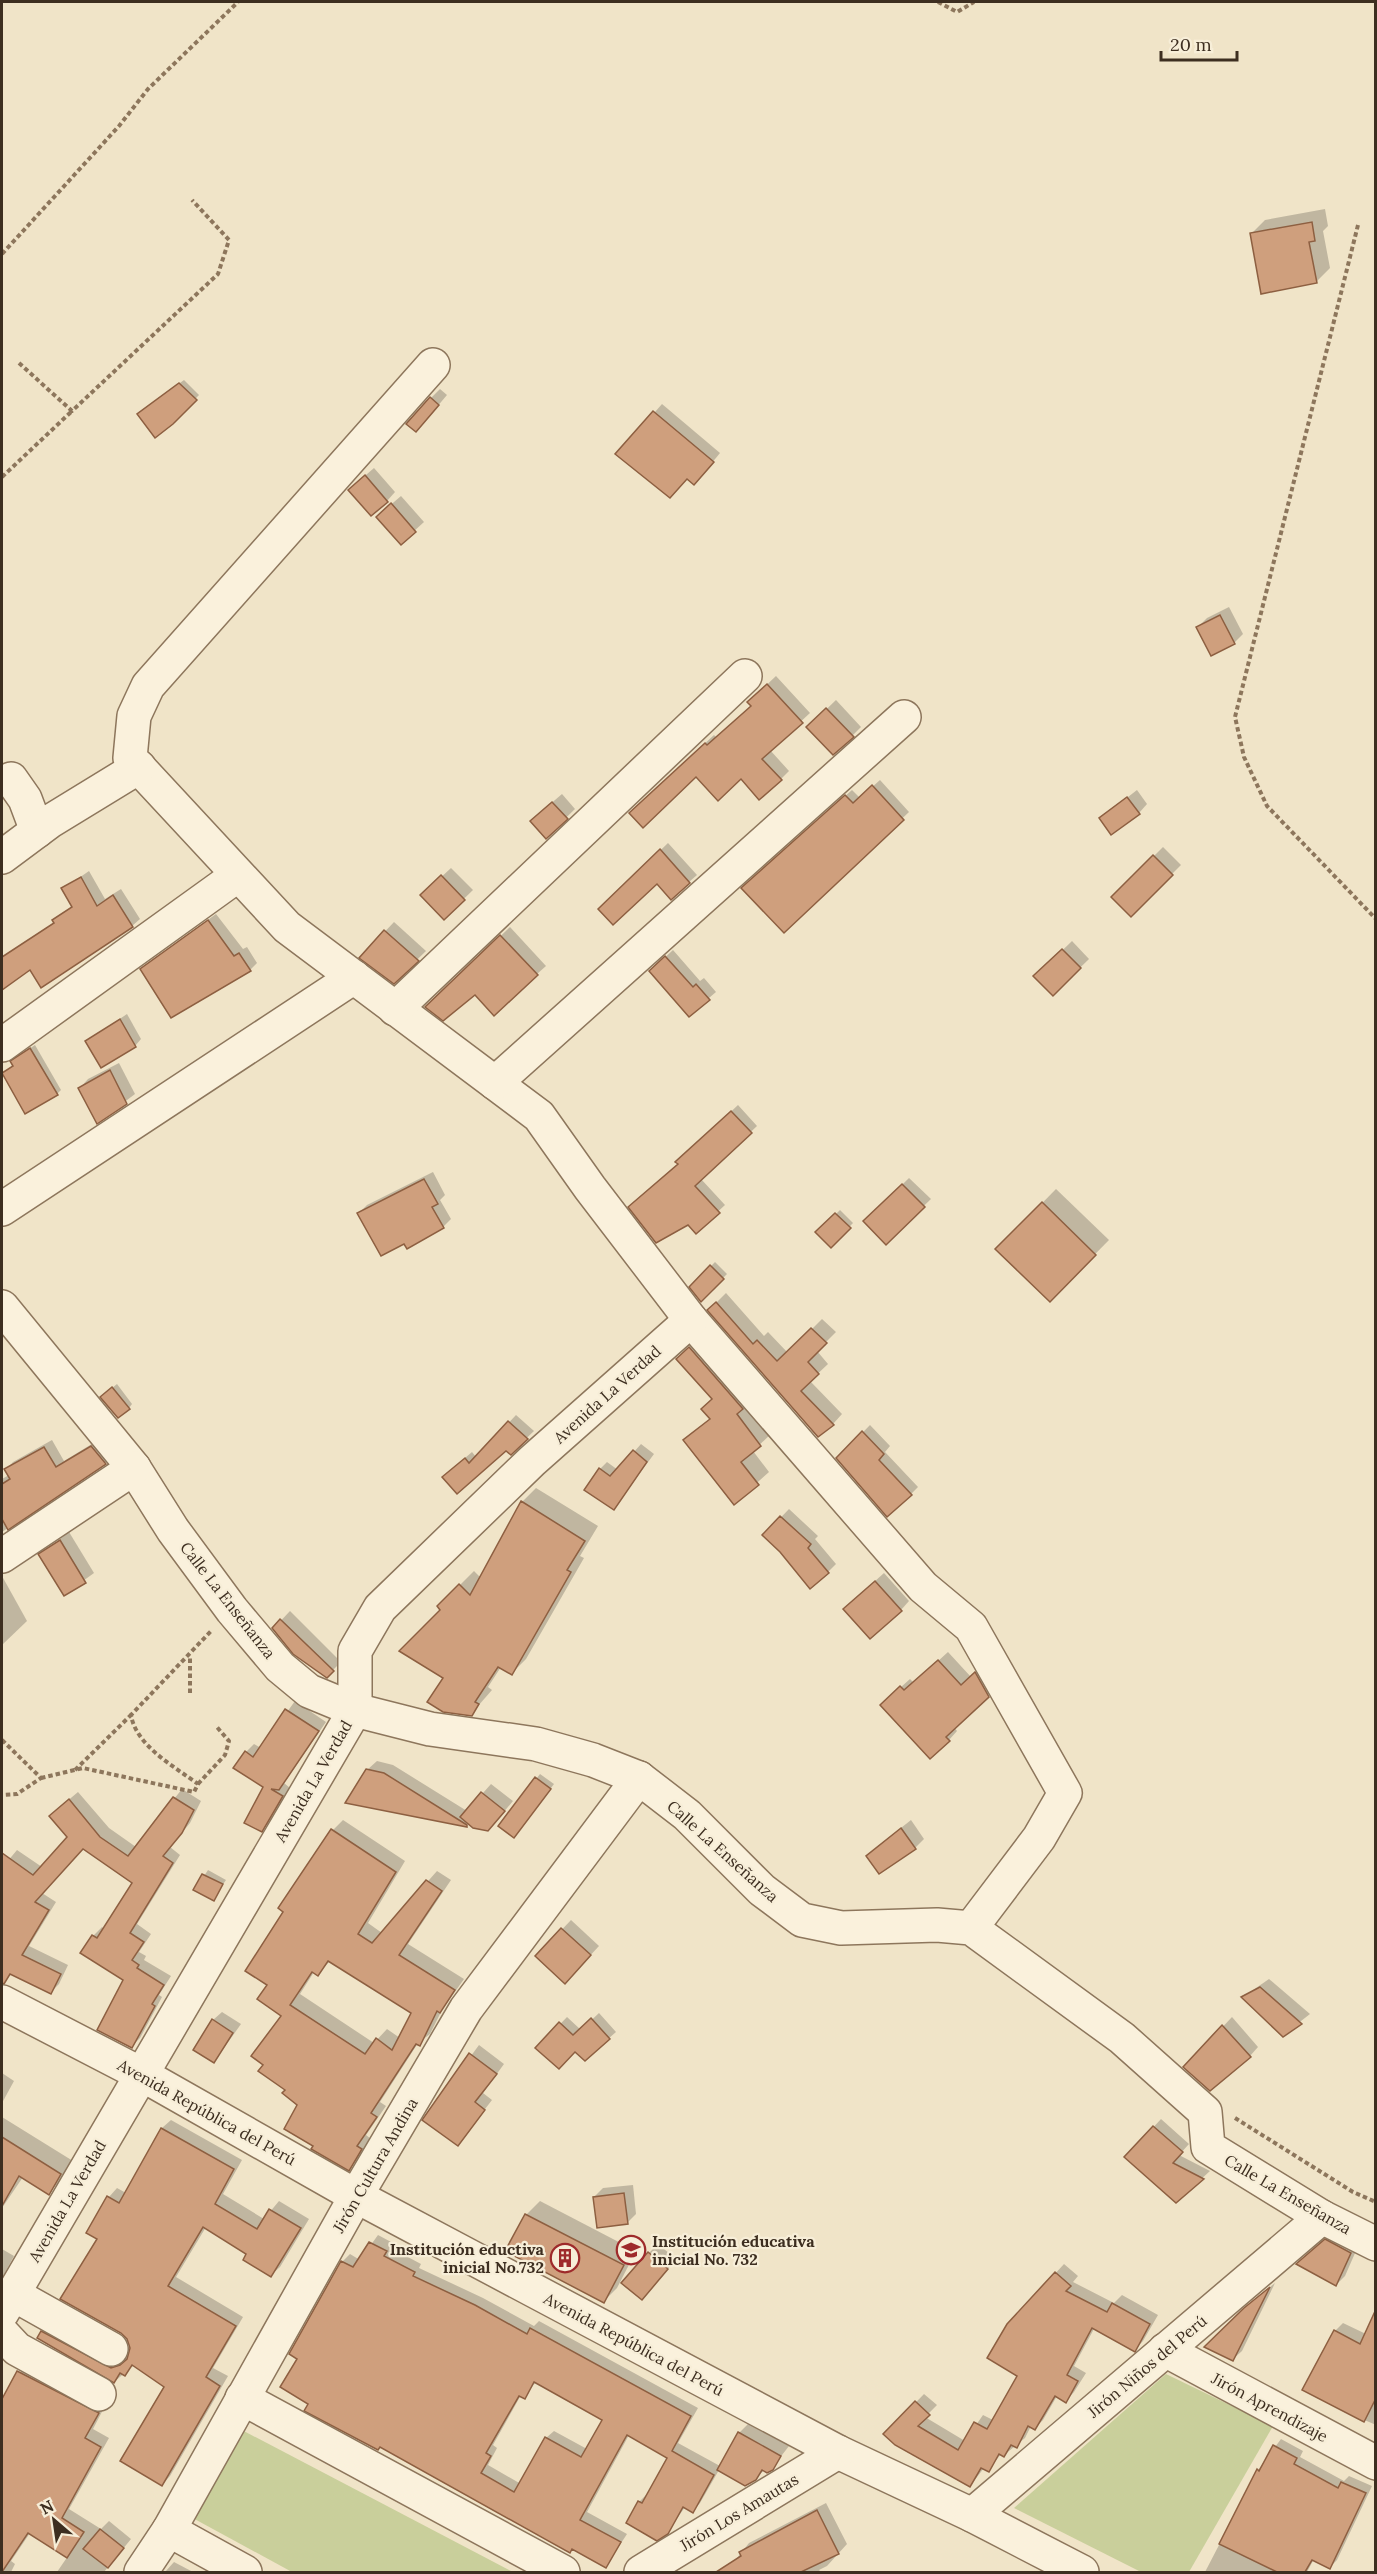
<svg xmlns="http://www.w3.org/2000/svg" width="1377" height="2574" font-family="Lora,serif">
<rect width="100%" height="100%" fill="#f0e4c8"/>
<!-- green -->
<g fill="#c9cf9b">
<path d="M1166 2374 1273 2426 1189 2572H1141L1014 2508Z"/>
<path d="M240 2429 513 2572H292L189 2516Z"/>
</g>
<!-- shadow -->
<g fill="#0003" fill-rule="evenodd">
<path d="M1325 209 1328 226 1323 231 1330 268 1316 282 1252 233 1265 220Z"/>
<path d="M184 380 199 395 172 423 143 410Z"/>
<path d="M440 389 447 395 425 421 431 398Z"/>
<path d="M662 404 720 453 702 475 687 478 618 454Z"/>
<path d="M374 468 395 492 387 501 359 481Z"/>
<path d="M401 496 424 522 401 543 387 508Z"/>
<path d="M1229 607 1243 634 1234 643 1198 627 1207 618Z"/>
<path d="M776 676 810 713 770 750 789 771 781 779 696 775 639 804 714 735 716 737 752 705 758 693Z"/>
<path d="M836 700 861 727 852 736 808 727Z"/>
<path d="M880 780 909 812 784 931 750 881 852 790 860 798Z"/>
<path d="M1137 790 1147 804 1139 813 1101 818Z"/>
<path d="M562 794 575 809 546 837 541 812Z"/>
<path d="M668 843 697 875 689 882 672 898 657 882 600 909Z"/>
<path d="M1163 847 1181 865 1131 915 1113 897Z"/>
<path d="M451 868 473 890 444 918 422 895Z"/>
<path d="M89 871 105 899 121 889 140 919 132 926 31 968 2 988V958L55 922 72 906 63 889Z"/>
<path d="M216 914 243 949 247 947 257 963 250 970 141 969Z"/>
<path d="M394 922 426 951 394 982 361 957Z"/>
<path d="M510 927 546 966 537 974 427 1007Z"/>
<path d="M1072 941 1089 959 1053 994 1036 976Z"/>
<path d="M673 950 700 981 704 978 716 992 689 1015 658 964Z"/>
<path d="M127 1014 141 1039 135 1046 87 1041Z"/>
<path d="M35 1045 61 1090 57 1094 16 1058Z"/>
<path d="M119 1063 135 1094 98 1122 80 1088 88 1079Z"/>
<path d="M738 1105 757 1126 701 1179 725 1205 696 1232 679 1164 684 1156Z"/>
<path d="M433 1172 445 1195 440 1200 451 1219 443 1227 404 1242 359 1213 367 1205Z"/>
<path d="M909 1178 931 1199 886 1242 865 1221Z"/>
<path d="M1056 1189 1109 1240 1050 1300 997 1249Z"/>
<path d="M840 1210 853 1223 831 1246 818 1232Z"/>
<path d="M715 1262 727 1274 701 1300 691 1287Z"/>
<path d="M726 1293 764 1336 768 1332 788 1353 822 1319 836 1332 817 1351 828 1364 810 1381 842 1414 833 1424 709 1310Z"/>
<path d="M702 1336 772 1433 753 1451 769 1472 734 1503 685 1440 711 1418 713 1399 689 1347Z"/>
<path d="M117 1384 132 1404 129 1408 106 1393Z"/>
<path d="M516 1415 534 1431 511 1453 506 1449 457 1492 451 1470 472 1452 476 1457Z"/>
<path d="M870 1425 890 1446 885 1452 918 1487 911 1494 838 1458Z"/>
<path d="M100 1439 113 1455 105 1463 2 1532V1479L9 1475 6 1470 13 1462 52 1440 64 1461Z"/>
<path d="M641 1444 654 1454 614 1508 600 1469 607 1462 618 1470Z"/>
<path d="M536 1488 598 1526 580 1556 584 1558 526 1659 512 1673 501 1667 488 1687 492 1690 471 1714 445 1677 442 1610 439 1606 474 1571 481 1578 522 1502Z"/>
<path d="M789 1509 818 1536 815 1539 836 1564 828 1572 781 1551 764 1535Z"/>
<path d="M69 1532 94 1573 65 1594 40 1555Z"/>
<path d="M884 1573 909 1601 901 1610 853 1601Z"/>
<path d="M2 1576 27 1621 2 1645Z"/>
<path d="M290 1611 341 1662 327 1676 294 1653 274 1628Z"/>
<path d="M948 1652 971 1677 984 1665 997 1687 954 1727 957 1731 949 1740 891 1696 910 1679 914 1683Z"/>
<path d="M295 1701 326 1722 284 1783 290 1788 270 1822 261 1830 265 1786 246 1752 254 1744 261 1748Z"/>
<path d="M377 1761 393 1765 467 1811 491 1784 513 1801 497 1820 469 1822 466 1825 367 1770Z"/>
<path d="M540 1774 554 1784 518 1832 500 1826Z"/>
<path d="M182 1789 201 1801 190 1823 170 1847 180 1855 137 1924 151 1934 139 1952 146 1956 144 1960 171 1976 159 1995 162 1997 140 2038 132 2046 125 1980 82 1952 93 1936 102 1927 104 1929 134 1883 83 1848 42 1893 56 1902 29 1946 68 1965 59 1984 51 1992 2 1968V1868L17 1850 42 1867 69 1837 59 1808 78 1792 109 1828 136 1847Z"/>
<path d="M343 1820 405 1861 368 1923 382 1933 437 1871 451 1880 408 1944 464 1979 442 2010 430 2034 418 2043 380 2102 386 2106 366 2135 371 2139 359 2158 349 2169 316 2145 299 2105 265 2064 283 2016 269 1984 285 1911 280 1908 333 1830ZM330 1961 413 2012 400 2038 387 2029 374 2043 300 1994 314 1972 318 1974Z"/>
<path d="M911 1820 924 1839 915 1848 877 1847Z"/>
<path d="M208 1870 226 1880 213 1899 195 1890Z"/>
<path d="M571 1920 599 1946 574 1973 537 1956Z"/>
<path d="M1269 1979 1310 2014 1283 2035 1243 1997Z"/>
<path d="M222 2012 241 2024 214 2062 213 2020Z"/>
<path d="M599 2013 616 2032 585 2059 575 2050 537 2048 567 2017 581 2030Z"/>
<path d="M1232 2017 1258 2047 1250 2056 1185 2067Z"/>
<path d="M479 2045 504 2064 483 2093 492 2100 458 2144 424 2120Z"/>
<path d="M2 2073 14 2081 2 2103Z"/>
<path d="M2 2117 73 2161 61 2180 49 2193 23 2177 2 2208Z"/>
<path d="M1161 2119 1189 2144 1179 2155 1210 2171 1177 2201 1127 2156Z"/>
<path d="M171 2120 242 2160 223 2194 264 2219 279 2201 309 2219 280 2267 271 2275 248 2253 206 2227 176 2277 243 2317 213 2368 228 2376 170 2476 162 2485 166 2387 134 2365 114 2382 42 2332 51 2323 120 2360 129 2357 131 2348 99 2239 109 2197 117 2188 126 2193 162 2128Z"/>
<path d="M633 2185 636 2214 627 2223 594 2197 603 2188Z"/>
<path d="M540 2201 636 2251 617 2288 604 2301 507 2250 526 2215Z"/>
<path d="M1335 2231 1359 2244 1345 2276 1336 2285 1307 2255Z"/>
<path d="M378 2235 393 2243 391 2248 421 2264 419 2268 483 2298 534 2326 539 2321 698 2408 678 2443 720 2466 739 2433 748 2424 789 2446 772 2468 764 2470 756 2479 719 2470 700 2503 693 2511 685 2507 667 2533 639 2502 647 2494 669 2457 629 2435 587 2512 627 2534 606 2566 573 2548 570 2552 310 2403 299 2358 291 2353 342 2262 350 2254 360 2260ZM536 2382 604 2419 587 2449 554 2431 546 2438 521 2484 488 2465 497 2448 493 2445 521 2395 524 2397Z"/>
<path d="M658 2244 676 2259 651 2289 649 2253Z"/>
<path d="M2 2249 14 2256 2 2278Z"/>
<path d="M1064 2264 1078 2276 1073 2282 1114 2303 1122 2295 1158 2315 1143 2341 1135 2350 1095 2327 1074 2366 1086 2373 1074 2392 1066 2401 1057 2396 1043 2420 1035 2428 1031 2426 1025 2438 1004 2455 1002 2453 988 2470 984 2468 970 2486 885 2434 924 2394 937 2405 925 2417 965 2441 983 2415 993 2420 1019 2375 1008 2325Z"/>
<path d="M1275 2283 1242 2351 1233 2359 1255 2299Z"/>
<path d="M1343 2323 1366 2334 1375 2323 1376 2425 1346 2412 1335 2331Z"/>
<path d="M27 2363 106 2404 93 2429 109 2438 69 2509 101 2529 109 2521 131 2539 104 2572H57L68 2556 30 2533 11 2561 15 2564 11 2572H2V2411L11 2394 7 2392Z"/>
<path d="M1281 2439 1303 2451 1300 2457 1344 2481 1349 2476 1372 2486 1337 2560 1330 2567 1314 2559 1307 2572H1205L1258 2470Z"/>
<path d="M826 2503 847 2544 827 2566 819 2570 821 2572H739L733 2563 749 2543Z"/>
<path d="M174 2562 193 2572H165Z"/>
</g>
<!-- building -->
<g fill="#cf9f7d" stroke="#8d5f41" stroke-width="1.5" fill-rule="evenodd">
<path d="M1312 222 1315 241 1309 242 1317 283 1261 294 1250 233Z"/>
<path d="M179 383 197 400 173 424 155 438 137 414Z"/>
<path d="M430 397 439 405 416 432 406 424Z"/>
<path d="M653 411 714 462 694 485 687 479 670 498 615 454Z"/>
<path d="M365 475 388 502 371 516 348 490Z"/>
<path d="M391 503 416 532 401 545 376 517Z"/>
<path d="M1220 615 1235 644 1211 656 1196 627Z"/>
<path d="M767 684 803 723 762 759 782 780 759 800 741 779 718 801 696 777 643 828 629 813 705 743 707 745 751 706 747 702Z"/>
<path d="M826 708 854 737 833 755 806 727Z"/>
<path d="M872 785 904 820 784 933 741 888 845 795 853 803Z"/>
<path d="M1127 797 1140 814 1111 835 1099 818Z"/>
<path d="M552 802 568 819 546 839 530 821Z"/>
<path d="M660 849 690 883 671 900 657 884 613 925 598 909Z"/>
<path d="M1153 855 1173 875 1131 917 1111 897Z"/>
<path d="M441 875 465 900 444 920 420 895Z"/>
<path d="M81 877 97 906 113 895 133 927 41 988 30 970 2 990V957L54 923 52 920 72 907 61 888Z"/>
<path d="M208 920 234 956 239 953 251 971 171 1018 140 969Z"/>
<path d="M384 930 419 961 394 984 359 958Z"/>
<path d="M500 935 538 975 494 1016 475 995 443 1021 425 1007Z"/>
<path d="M1062 949 1081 968 1053 996 1033 976Z"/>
<path d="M665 956 693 987 696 984 710 1000 689 1017 649 971Z"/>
<path d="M120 1019 136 1047 101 1068 85 1041Z"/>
<path d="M30 1048 58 1095 25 1114 2 1073 13 1066 10 1061Z"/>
<path d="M110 1070 127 1104 97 1124 78 1088Z"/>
<path d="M731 1111 752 1133 695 1186 720 1213 696 1234 688 1225 656 1243 628 1207 678 1164 675 1162Z"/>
<path d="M424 1179 438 1204 432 1207 444 1228 407 1249 404 1244 381 1256 357 1213Z"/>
<path d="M902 1184 925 1207 886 1245 863 1221Z"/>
<path d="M1042 1202 1096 1255 1050 1302 995 1249Z"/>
<path d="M835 1213 851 1228 831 1248 815 1232Z"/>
<path d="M710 1265 724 1279 701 1302 689 1287Z"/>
<path d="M716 1302 753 1344 757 1340 777 1361 811 1328 827 1343 808 1362 819 1374 801 1391 834 1425 818 1437 707 1310Z"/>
<path d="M689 1347 743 1409 737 1414 761 1446 741 1462 759 1485 734 1505 683 1440 710 1419 701 1409 712 1399 676 1359Z"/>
<path d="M112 1387 130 1409 118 1418 100 1397Z"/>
<path d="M508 1421 528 1439 511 1455 506 1451 457 1494 442 1477 465 1458 469 1463Z"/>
<path d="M862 1431 884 1454 879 1460 912 1495 887 1517 836 1458Z"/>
<path d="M91 1446 106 1464 8 1530 2 1519V1484L10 1479 4 1469 44 1447 56 1467Z"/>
<path d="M633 1450 647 1462 614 1510 584 1490 599 1468 610 1476Z"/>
<path d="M521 1501 585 1541 567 1570 571 1572 512 1675 498 1667 475 1702 479 1704 472 1716 443 1712 427 1702 443 1678 399 1651 440 1610 437 1606 459 1584 470 1595Z"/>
<path d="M780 1516 811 1544 808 1548 829 1573 810 1589 780 1552 762 1535Z"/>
<path d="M60 1540 86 1583 64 1596 38 1554Z"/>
<path d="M875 1581 902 1611 870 1639 843 1609Z"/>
<path d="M280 1619 334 1671 327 1678 293 1654 272 1628Z"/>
<path d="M938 1660 961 1685 975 1672 989 1697 946 1737 950 1741 930 1759 880 1705 900 1686 904 1690Z"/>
<path d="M285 1709 319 1731 279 1790 271 1789 283 1796 262 1832 244 1823 263 1787 233 1768 245 1751 253 1757Z"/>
<path d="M366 1769 384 1773 467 1825V1827L345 1803Z"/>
<path d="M535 1777 551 1789 514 1838 498 1826Z"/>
<path d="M481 1792 505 1811 488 1831 473 1828 460 1817Z"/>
<path d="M173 1797 194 1810 182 1833 163 1856 173 1863 130 1933 144 1942 132 1960 139 1965 137 1968 164 1985 152 2004 155 2006 132 2048 97 2030 123 1980 80 1953 92 1935 97 1938 132 1883 83 1849 35 1902 49 1910 22 1955 61 1974 51 1994 10 1974 4 1984 2 1983V1853L33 1875 67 1837 49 1816 69 1799 100 1837 128 1856Z"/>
<path d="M901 1828 916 1849 879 1874 866 1856Z"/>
<path d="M331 1829 396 1872 358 1934 372 1943 426 1880 442 1891 399 1955 455 1990 440 2013 437 2011 420 2046 416 2044 371 2113 377 2117 357 2146 362 2149 349 2171 311 2149 313 2146 284 2129 297 2105 282 2093 285 2090 258 2071 263 2065 251 2056 281 2016 257 1999 267 1985 245 1971 283 1912 278 1908ZM328 1961 411 2013 392 2050 376 2038 365 2054 290 2005 312 1972 318 1976Z"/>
<path d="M202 1874 223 1884 214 1901 193 1890Z"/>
<path d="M561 1928 591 1955 565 1984 535 1956Z"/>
<path d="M1260 1987 1302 2024 1283 2037 1241 1997Z"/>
<path d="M591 2018 610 2039 585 2061 575 2052 559 2069 535 2048 559 2022 573 2035Z"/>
<path d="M212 2019 233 2033 214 2063 193 2050Z"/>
<path d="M1222 2025 1251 2057 1210 2091 1183 2067Z"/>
<path d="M469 2053 497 2074 475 2102 485 2110 458 2146 422 2120Z"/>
<path d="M1153 2126 1183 2152 1173 2163 1204 2179 1176 2203 1124 2157Z"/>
<path d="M161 2128 234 2169 215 2204 257 2229 269 2209 301 2228 271 2277 243 2260 246 2254 203 2227 168 2286 236 2326 206 2377 220 2386 162 2486 120 2461 164 2387 132 2365 125 2376 120 2373 114 2383 37 2338 41 2331 111 2368 120 2365 127 2359 130 2348 127 2339 121 2333 60 2299 97 2239 86 2233 107 2196 119 2203Z"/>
<path d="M2 2137 61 2174 49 2195 19 2176 2 2206Z"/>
<path d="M624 2193 628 2224 597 2228 593 2197Z"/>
<path d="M525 2214 624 2265 604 2303 505 2251Z"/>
<path d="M1325 2239 1351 2253 1336 2286 1296 2264Z"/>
<path d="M369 2242 387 2251 384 2256 415 2272 413 2276 475 2305 527 2334 530 2328 691 2416 672 2451 714 2475 693 2513 683 2507 668 2534 657 2541 626 2523 638 2501 642 2503 667 2458 627 2435 580 2520 621 2542 606 2568 572 2549 570 2553 380 2447 378 2450 304 2411 308 2404 280 2387 297 2359 289 2354 341 2261 353 2267ZM534 2382 602 2420 581 2457 545 2437 514 2492 481 2473 491 2456 486 2453 519 2396 525 2399Z"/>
<path d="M648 2252 668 2269 642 2300 621 2283Z"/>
<path d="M1055 2272 1071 2286 1066 2291 1107 2312 1112 2303 1150 2324 1135 2352 1092 2328 1067 2375 1078 2381 1066 2403 1055 2396 1035 2430 1028 2426 1017 2448 1011 2445 1004 2457 999 2454 989 2472 981 2468 970 2487 895 2445 883 2434 915 2401 930 2415 918 2426 958 2450 974 2422 987 2429 1017 2376 987 2358 1007 2324Z"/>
<path d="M1270 2287 1233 2361 1204 2347 1244 2308Z"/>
<path d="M1376 2309V2398L1364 2422 1302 2390 1334 2330 1360 2344Z"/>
<path d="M17 2371 99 2413 85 2438 101 2447 62 2518 84 2532 67 2558 28 2533 2 2572V2399Z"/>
<path d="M738 2432 781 2456 773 2470 767 2473 762 2470 756 2480 745 2486 717 2470Z"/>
<path d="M1273 2445 1297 2458 1294 2464 1338 2488 1341 2482 1366 2493 1330 2569 1312 2560 1305 2572H1277L1219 2544 1257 2469 1259 2471Z"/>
<path d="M817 2510 839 2554 801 2572H716L741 2556 739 2552Z"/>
<path d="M100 2529 124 2548 108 2568 83 2549Z"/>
</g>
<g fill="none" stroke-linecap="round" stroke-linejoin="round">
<!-- minor casing -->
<g stroke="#8d765c" stroke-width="36">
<g id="minor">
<path d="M433 365 148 686 134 716 130 758 287 927 539 1116 590 1188 691 1320 923 1587 971 1627 1065 1793 1039 1838 971 1928"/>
<path d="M11 779 25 799 37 831"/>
<path d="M2 857 49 822 139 767"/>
<path d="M395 1009 745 676"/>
<path d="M2 1045 238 875"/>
<path d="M495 1083 904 717"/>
<path d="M2 1209 354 977"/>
<path d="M2 1307 134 1468 173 1530 232 1610 280 1667 309 1691 355 1710 430 1729 536 1744 593 1760 639 1778 687 1815 762 1890 802 1920 841 1928 937 1925 971 1928 1122 2038 1205 2112 1208 2147 1322 2217 1376 2244"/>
<path d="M2 1556 134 1468"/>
<path d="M2 2002 141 2074 356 2196 838 2452 972 2515 1082 2572"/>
<path d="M13 2294 111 2349"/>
<path d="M2 2313 355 1710V1651L380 1608 532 1461 691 1320"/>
<path d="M2 2333 17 2349 99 2394"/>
<path d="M1165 2350 1376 2463"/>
<path d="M242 2398 563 2572"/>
<path d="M972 2515 1322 2217"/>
<path d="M169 2530 245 2572"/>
<path d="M141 2572 169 2530 356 2196 466 2009 639 1778"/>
<path d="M641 2572 838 2452"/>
</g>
</g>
<!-- path -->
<g stroke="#8d765c" stroke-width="4" stroke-dasharray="4.5 3" stroke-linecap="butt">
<path d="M938 2 957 12 974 2"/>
<path d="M1358 225 1235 717 1244 757 1267 806 1376 919"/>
<path d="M2 254 119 126 148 89 238 2"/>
<path d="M19 363 72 411 218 274 229 240 192 200"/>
<path d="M2 477 72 411"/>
<path d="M190 1693V1656"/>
<path d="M2 1740 41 1778 17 1794 2 1795"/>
<path d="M75 1770 131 1715"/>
<path d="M41 1778 83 1768 194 1792 198 1784C175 1767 136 1746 131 1715L212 1630"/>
<path d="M198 1784 225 1755 229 1741 216 1726"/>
<path d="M1235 2118 1353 2192 1376 2202"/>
</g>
<!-- minor -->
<use href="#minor" stroke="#faf1dc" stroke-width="33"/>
</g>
<!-- icons -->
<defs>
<g id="school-ring" transform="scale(1.5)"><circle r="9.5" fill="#f7eed8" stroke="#9e2a2b" stroke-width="1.5"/><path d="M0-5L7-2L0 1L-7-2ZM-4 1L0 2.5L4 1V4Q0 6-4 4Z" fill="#9e2a2b"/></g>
<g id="building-ring" transform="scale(1.5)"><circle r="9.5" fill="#f7eed8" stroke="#9e2a2b" stroke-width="1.5"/><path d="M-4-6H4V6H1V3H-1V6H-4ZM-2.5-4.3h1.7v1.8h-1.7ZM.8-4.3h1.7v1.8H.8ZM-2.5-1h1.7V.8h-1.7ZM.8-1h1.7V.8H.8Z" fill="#9e2a2b"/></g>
</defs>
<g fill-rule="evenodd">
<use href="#school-ring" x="631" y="2250"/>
<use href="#building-ring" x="565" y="2258"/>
</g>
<g text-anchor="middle" stroke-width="4.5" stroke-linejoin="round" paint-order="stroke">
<!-- street labels -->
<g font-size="16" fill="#3d2e20" stroke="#f7eed8">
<text transform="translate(607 1394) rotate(-42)" y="6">Avenida La Verdad</text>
<text transform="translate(228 1600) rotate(52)" y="6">Calle La Enseñanza</text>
<text transform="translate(313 1781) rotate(-60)" y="6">Avenida La Verdad</text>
<text transform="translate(723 1851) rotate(42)" y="6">Calle La Enseñanza</text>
<text transform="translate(207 2112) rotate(29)" y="6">Avenida República del Perú</text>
<text transform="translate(375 2165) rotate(-60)" y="6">Jirón Cultura Andina</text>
<text transform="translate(1288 2194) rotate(30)" y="6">Calle La Enseñanza</text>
<text transform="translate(67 2201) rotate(-60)" y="6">Avenida La Verdad</text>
<text transform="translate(634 2344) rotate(28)" y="6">Avenida República del Perú</text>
<text transform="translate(1147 2366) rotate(-40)" y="6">Jirón Niños del Perú</text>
<text transform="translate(1270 2407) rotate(28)" y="6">Jirón Aprendizaje</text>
<text transform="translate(739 2512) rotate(-31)" y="6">Jirón Los Amautas</text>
</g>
<!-- poi labels -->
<g font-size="16" font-weight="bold" fill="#3d2e20" stroke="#f7eed8" text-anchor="start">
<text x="652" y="2247">Institución educativa<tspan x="652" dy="18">inicial No. 732</tspan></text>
<text x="544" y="2255" text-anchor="end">Institución eductiva<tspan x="544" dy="18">inicial No.732</tspan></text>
</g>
</g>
<!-- border -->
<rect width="1377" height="2574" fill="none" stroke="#3d2e20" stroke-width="6"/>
<!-- north arrow -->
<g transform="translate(54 2520) rotate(331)" stroke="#f7eed8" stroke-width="4.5" paint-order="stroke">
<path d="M0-4.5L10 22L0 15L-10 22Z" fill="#3d2e20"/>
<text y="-9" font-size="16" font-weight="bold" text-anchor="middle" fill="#3d2e20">N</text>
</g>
<!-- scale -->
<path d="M1161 51v9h76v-9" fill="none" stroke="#3d2e20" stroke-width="3"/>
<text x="1170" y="51" font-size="18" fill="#3d2e20" stroke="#f7eed8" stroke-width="4.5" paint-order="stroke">20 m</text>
</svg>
